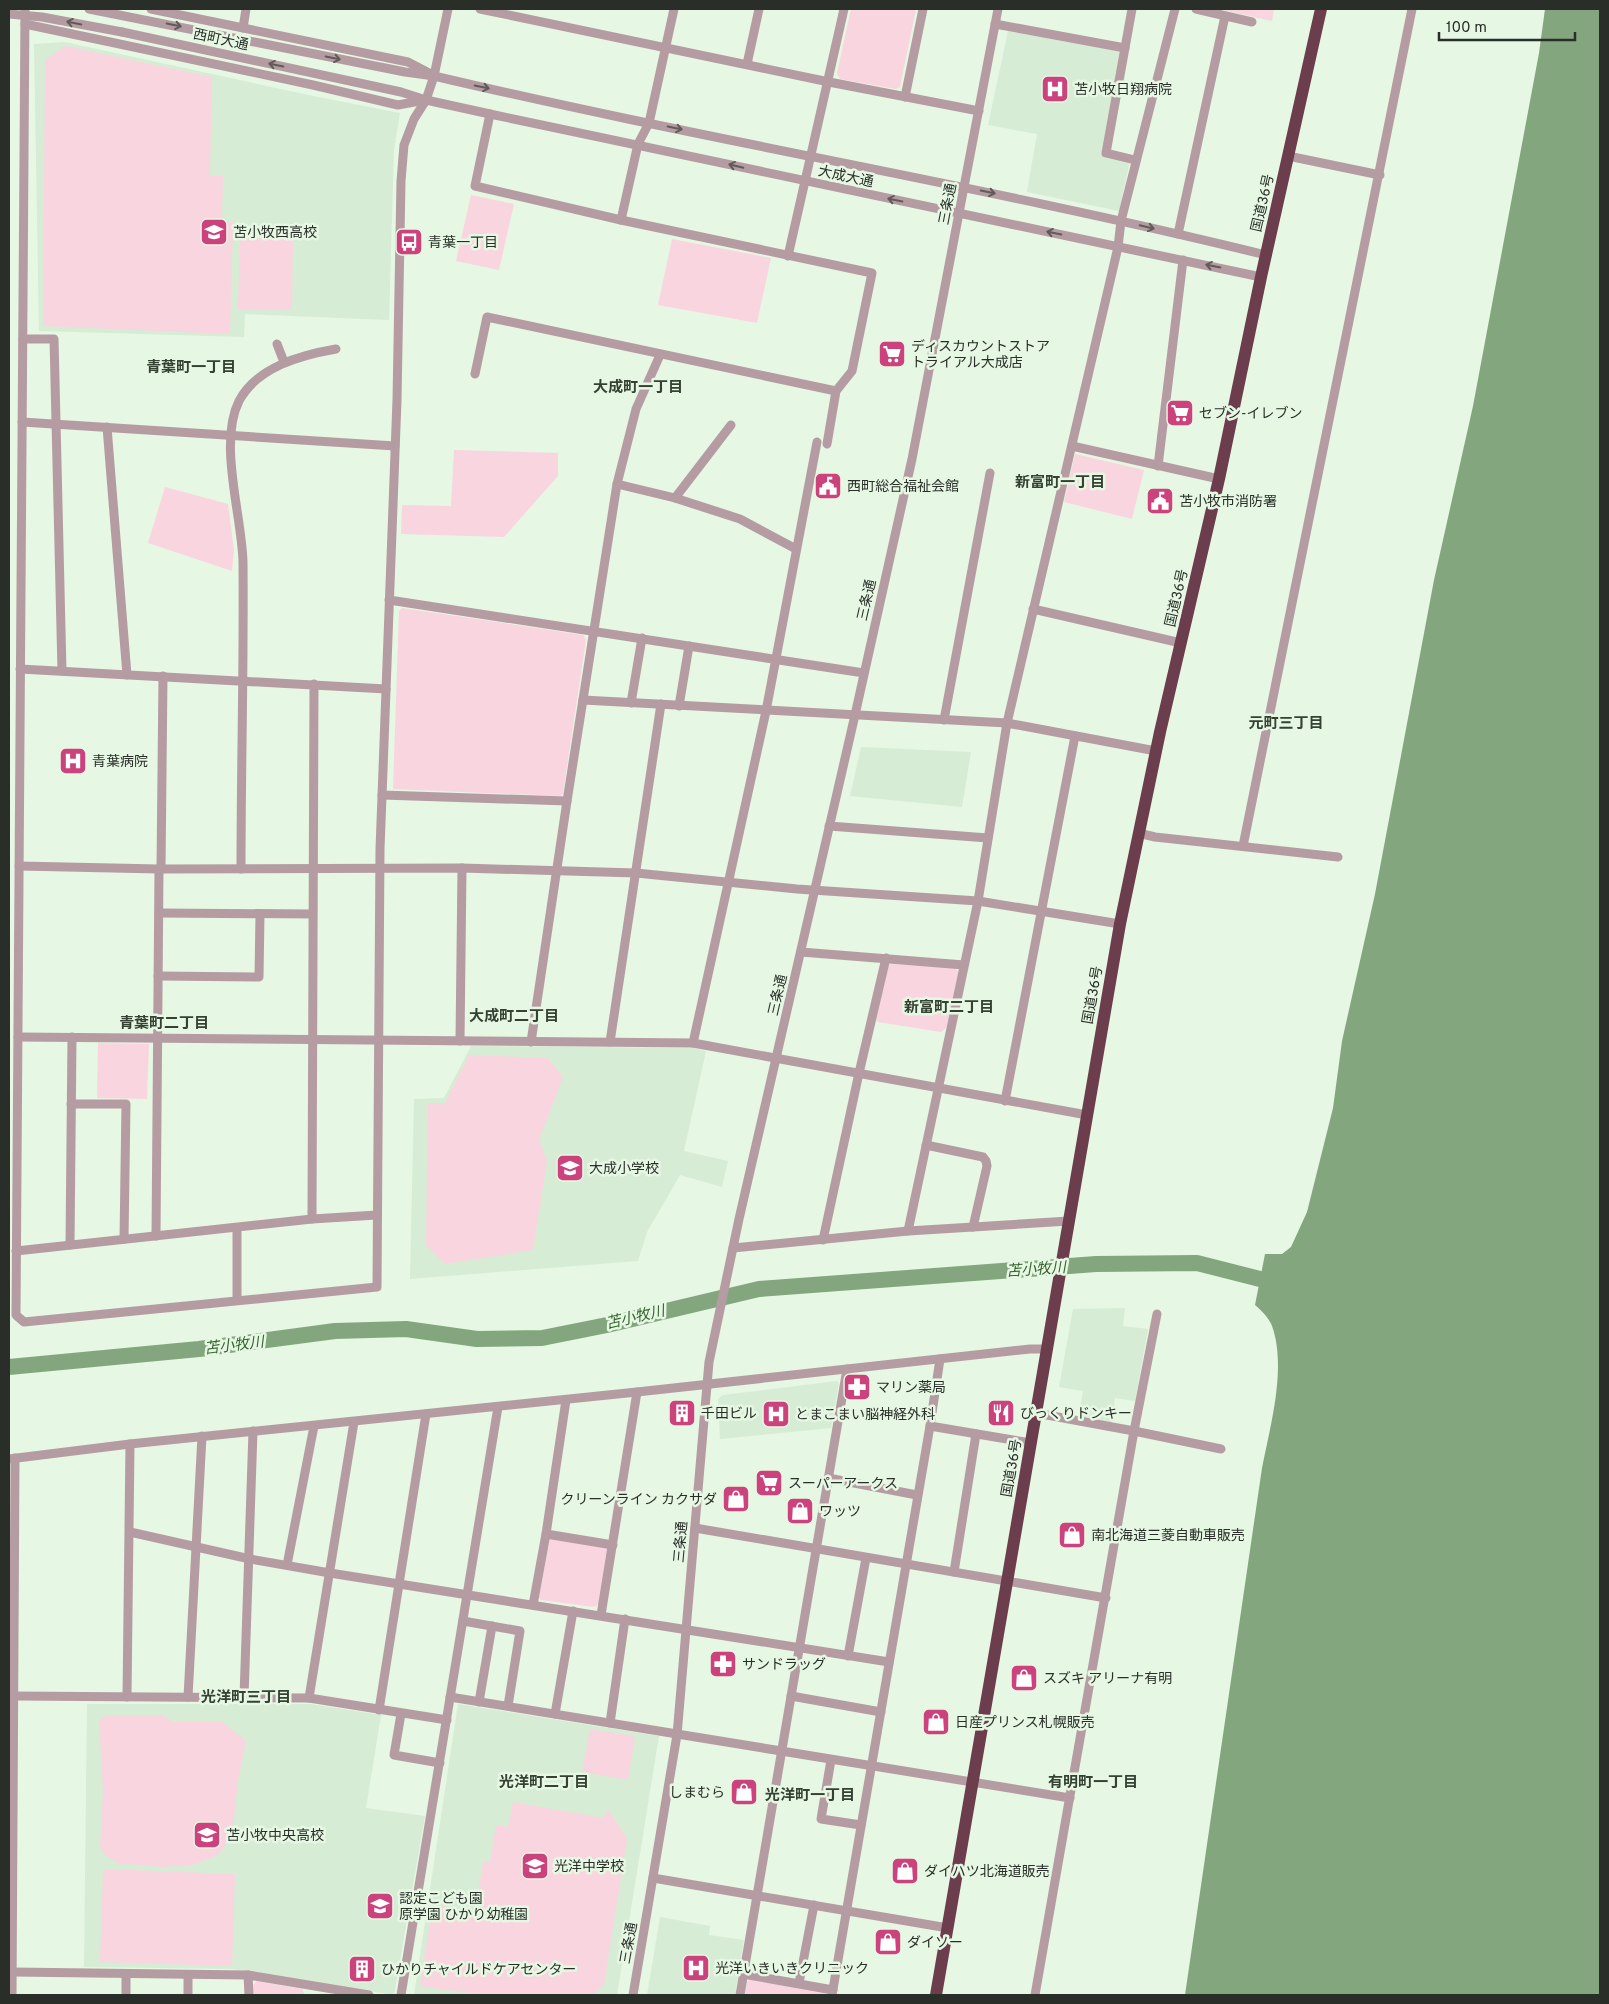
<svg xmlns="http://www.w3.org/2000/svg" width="1609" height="2004" font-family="Overpass,'Noto Sans JP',sans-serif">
<rect width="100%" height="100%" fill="#e6f7e4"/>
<!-- built -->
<g fill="#d7ecd4">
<path d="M1008 31 1121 52 1102 155 1130 161 1119 211 1027 192 1037 134 988 125Z"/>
<path d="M65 42 313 96 400 113 394 150 389 320 245 314 244 337 39 331 34 44Z"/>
<path d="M861 747 971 752 962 807 850 796Z"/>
<path d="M471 1046 693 1048 706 1051 684 1151 728 1161 722 1187 680 1175 647 1232 638 1261 410 1279 414 1099 444 1098Z"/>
<path d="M1125 1308 1123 1326 1148 1329 1135 1401 1115 1398 1112 1423 1079 1416 1083 1391 1059 1387 1073 1309Z"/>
<path d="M837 1381 839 1383 831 1428 720 1439 718 1399 723 1395Z"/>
<path d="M87 1704H311L381 1715 366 1808 425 1816 394 1995 231 1969 84 1967Z"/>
<path d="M458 1704 659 1736 617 1995H414Z"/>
<path d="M660 1917 710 1926 709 1935 744 1940 735 1995H647Z"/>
</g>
<!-- green -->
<g fill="#f9d5df">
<path d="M851 9H916L900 87 896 89 840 79 837 73Z"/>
<path d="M1219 9H1274L1272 21Z"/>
<path d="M65 46 212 77 210 176H223L222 221 233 222 230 334 43 326 45 60Z"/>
<path d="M471 195 514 204 499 270 456 261Z"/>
<path d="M240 234 293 235 292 310 238 309Z"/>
<path d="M672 239 771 258 757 323 658 305Z"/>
<path d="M454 450 558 453V476L504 537 401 534 402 505 451 506Z"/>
<path d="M1075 454 1144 470 1132 519 1064 502Z"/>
<path d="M165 487 228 504 234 550 232 571 148 543Z"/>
<path d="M402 608 583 635 586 640 563 793 561 796 393 789 399 611Z"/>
<path d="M891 964 955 968 959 972 946 1028 941 1032 878 1022 876 1020 888 966Z"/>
<path d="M98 1043 149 1044 147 1099 97 1098Z"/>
<path d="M469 1055 548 1058 563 1077 539 1140 547 1161 533 1250 445 1264 426 1245 428 1103H445Z"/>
<path d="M550 1538 608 1548 599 1604 594 1607 541 1600 539 1597Z"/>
<path d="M108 1715H162L173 1722H222L246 1741 238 1781 232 1835 218 1855 192 1865 162 1867 117 1863 106 1856 100 1847 103 1791 99 1720Z"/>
<path d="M590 1729 635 1736 628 1780 582 1772Z"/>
<path d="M513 1802 603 1818 608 1809 627 1839 604 1985 593 1995H485L425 1987 420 1984 433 1904 475 1912 483 1862H490L496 1825 508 1827Z"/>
<path d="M103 1869 235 1874 232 1966 100 1962Z"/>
<path d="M750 1979 824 1991 827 1995H745L747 1982Z"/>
<path d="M257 1981 302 1989 305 1995H253V1985Z"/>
</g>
<!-- water -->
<path fill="#84a67e" d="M1545 9H1600V1995H1185L1262 1468C1270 1427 1287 1368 1272 1326 1269 1318 1262 1311 1255 1305L1265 1254H1282L1291 1247 1307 1212 1333 1108 1342 1041 1375 894 1434 580 1473 406 1539 53Z"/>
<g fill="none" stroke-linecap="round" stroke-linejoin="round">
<!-- river -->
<path stroke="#84a67e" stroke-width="16" d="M9 1367 199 1349 335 1331 406 1329 477 1339 542 1338 607 1325 759 1289 1096 1264 1197 1263 1260 1279"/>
<!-- minor -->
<g stroke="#b59ca3" stroke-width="9">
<path d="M25 9 16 1315 24 1322 377 1287 380 849 397 400 401 181 404 145 414 119 426 100 434 76 448 9"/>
<path d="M89 9 405 72 434 76C710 141 990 187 1266 255"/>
<path d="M151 9 408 62 429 73"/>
<path d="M480 9 829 82 979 111"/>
<path d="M1132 9 1106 153 1135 160"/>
<path d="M1196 9 1252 22"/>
<path d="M25 24 313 85 398 105 425 100"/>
<path d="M995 24 1125 48"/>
<path d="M243 28 246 9"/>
<path d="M122 32 401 92 426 100 490 114 1261 277"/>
<path d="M747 64 759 9"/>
<path d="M905 97 923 9"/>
<path d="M490 114 475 186 621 220 872 273 852 371 836 391"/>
<path d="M1288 156 1380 175"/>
<path d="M621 220 638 144 649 123 674 9"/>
<path d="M1178 234 1225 16"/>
<path d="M788 256 844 9"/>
<path d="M23 339H54L62 671"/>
<path d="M277 344 284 362"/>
<path d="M475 374 487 317 836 391 827 444"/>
<path d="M22 422 395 446"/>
<path d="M107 427 127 675"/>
<path d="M1072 446 1219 479"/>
<path d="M1158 466 1183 260"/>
<path d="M617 484 675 498 740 519 796 549"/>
<path d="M675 498 731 425"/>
<path d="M389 600 864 673"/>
<path d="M1033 609 1181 643"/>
<path d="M20 669 386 689"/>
<path d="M583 700 1007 723 1156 751"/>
<path d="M631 703 642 638"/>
<path d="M679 706 689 646"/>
<path d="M944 720 990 473"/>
<path d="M382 795 567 801"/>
<path d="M829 826 988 838"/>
<path d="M1138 833 1155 837 1338 857"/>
<path d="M1243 846 1412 9"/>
<path d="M19 866 159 869 462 868 636 873 797 889 978 901 1120 924"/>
<path d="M161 869 163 676"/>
<path d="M241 869C241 767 244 664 243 562 242 516 218 443 239 401 257 367 301 355 336 349"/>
<path d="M159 913 312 914"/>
<path d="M801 952 964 965"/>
<path d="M158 976 259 977 260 914"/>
<path d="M18 1037 693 1043 1087 1115"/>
<path d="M460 1041 462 868"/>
<path d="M531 1042 567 801 617 484 636 409 660 355"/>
<path d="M610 1042 661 704"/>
<path d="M693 1043 766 711 817 442"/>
<path d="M1005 1101 1075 736"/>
<path d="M71 1104H126L124 1239"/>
<path d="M926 1145 983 1157 986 1161 987 1166 973 1227"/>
<path d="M312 1219 314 684"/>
<path d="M908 1231 978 901 1007 723 1118 247 1121 221 1175 9"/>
<path d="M156 1236 159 869"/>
<path d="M823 1240 859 1073 886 958"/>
<path d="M70 1245 72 1037"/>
<path d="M733 1248 908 1231 1069 1221"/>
<path d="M16 1251 312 1219 377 1215"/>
<path d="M237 1300V1229"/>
<path d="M1157 1314 1134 1431 1221 1449"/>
<path d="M930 1426 1031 1443"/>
<path d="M9 1459 130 1444 637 1392 1030 1349H1046"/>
<path d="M828 1478 917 1495"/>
<path d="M695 1528 1106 1598"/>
<path d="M130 1532 250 1559 330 1573 889 1662"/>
<path d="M546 1534 613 1545"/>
<path d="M287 1565 314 1426"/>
<path d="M954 1572 976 1434"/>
<path d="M533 1605 546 1534 566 1400"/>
<path d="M601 1615 637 1392"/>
<path d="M463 1621 520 1631 508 1706"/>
<path d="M848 1656 866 1558"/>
<path d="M14 1696 309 1698 447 1720"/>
<path d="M791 1696 881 1712"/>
<path d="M127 1697 130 1444"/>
<path d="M188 1697 202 1436"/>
<path d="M244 1697 253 1431"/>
<path d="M450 1697 1070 1798"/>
<path d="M309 1698 354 1422"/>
<path d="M479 1702 492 1626"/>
<path d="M379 1710 426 1414"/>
<path d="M401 1714 394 1755 440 1763"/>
<path d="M555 1714 573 1611"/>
<path d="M610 1723 625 1619"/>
<path d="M831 1760 821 1819 861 1825"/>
<path d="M653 1878 948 1928"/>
<path d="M13 1972 248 1975 369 1995"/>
<path d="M743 1974 833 1990"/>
<path d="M248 1975 249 1995"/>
<path d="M799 1983 814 1905"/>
<path d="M12 1995 15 1458"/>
<path d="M126 1995V1975"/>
<path d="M188 1995V1975"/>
<path d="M401 1995 498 1407"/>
<path d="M633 1995 677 1735 709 1362 713 1343 739 1219 855 715 912 459 998 9"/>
<path d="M740 1995 847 1369"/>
<path d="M832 1995 930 1426 940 1359"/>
<path d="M1035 1995 1134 1431 1036 1413"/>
</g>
<!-- highway -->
<path stroke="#6b3d4d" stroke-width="12" d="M936 1995 1120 924 1160 732 1219 479 1261 277 1321 9"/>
<!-- minor-bridge -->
<path stroke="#b59ca3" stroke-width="9" d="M9 14 42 17 122 32"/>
</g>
<!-- one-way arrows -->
<defs><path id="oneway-shaft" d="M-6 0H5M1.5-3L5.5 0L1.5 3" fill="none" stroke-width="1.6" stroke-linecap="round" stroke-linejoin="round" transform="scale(1.25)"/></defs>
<g stroke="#615b59">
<use href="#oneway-shaft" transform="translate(74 23) rotate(-169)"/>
<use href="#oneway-shaft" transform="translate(174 25) rotate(12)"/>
<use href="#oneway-shaft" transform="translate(333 58) rotate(12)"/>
<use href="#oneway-shaft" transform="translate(276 65) rotate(-168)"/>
<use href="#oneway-shaft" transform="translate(482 87) rotate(12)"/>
<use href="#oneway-shaft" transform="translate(675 128) rotate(12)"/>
<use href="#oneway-shaft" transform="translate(736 166) rotate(-167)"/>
<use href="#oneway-shaft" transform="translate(988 192) rotate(12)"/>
<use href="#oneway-shaft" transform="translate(895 200) rotate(-168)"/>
<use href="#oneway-shaft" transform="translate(1147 227) rotate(13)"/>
<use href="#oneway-shaft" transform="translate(1054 233) rotate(-168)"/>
<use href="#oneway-shaft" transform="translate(1213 266) rotate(-168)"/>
</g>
<!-- icons -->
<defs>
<g id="hospital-square" transform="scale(1.4375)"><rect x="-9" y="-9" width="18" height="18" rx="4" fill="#cc427d" stroke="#e6f7e4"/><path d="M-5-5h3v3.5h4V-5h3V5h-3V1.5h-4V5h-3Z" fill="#fff"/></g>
<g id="school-square" transform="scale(1.4375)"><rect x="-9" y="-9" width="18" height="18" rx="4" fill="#cc427d" stroke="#e6f7e4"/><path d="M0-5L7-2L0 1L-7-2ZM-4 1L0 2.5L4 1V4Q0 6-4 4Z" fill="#fff"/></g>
<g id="bus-square" transform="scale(1.4375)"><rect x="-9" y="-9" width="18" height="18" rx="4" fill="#cc427d" stroke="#e6f7e4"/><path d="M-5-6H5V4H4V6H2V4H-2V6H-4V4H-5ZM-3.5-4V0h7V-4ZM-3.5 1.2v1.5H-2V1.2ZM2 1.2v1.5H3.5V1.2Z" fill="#fff"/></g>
<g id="supermarket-square" transform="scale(1.4375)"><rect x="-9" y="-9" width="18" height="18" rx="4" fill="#cc427d" stroke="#e6f7e4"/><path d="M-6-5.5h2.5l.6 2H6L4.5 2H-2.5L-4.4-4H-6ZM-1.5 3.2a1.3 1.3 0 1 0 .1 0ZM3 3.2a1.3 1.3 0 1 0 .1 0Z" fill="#fff"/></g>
<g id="civic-square" transform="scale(1.4375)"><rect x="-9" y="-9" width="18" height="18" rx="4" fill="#cc427d" stroke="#e6f7e4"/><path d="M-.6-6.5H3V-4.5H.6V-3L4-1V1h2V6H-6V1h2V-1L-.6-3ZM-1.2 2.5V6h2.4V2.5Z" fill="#fff"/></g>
<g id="pharmacy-square" transform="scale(1.4375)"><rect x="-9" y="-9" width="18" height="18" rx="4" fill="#cc427d" stroke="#e6f7e4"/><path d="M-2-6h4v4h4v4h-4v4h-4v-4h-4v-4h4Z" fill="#fff"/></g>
<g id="building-square" transform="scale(1.4375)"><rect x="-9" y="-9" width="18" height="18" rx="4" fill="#cc427d" stroke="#e6f7e4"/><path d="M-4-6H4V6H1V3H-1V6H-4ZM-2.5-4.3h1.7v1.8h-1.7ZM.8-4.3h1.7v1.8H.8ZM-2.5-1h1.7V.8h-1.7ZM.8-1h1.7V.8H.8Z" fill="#fff"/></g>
<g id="restaurant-square" transform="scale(1.4375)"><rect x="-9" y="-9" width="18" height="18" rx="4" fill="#cc427d" stroke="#e6f7e4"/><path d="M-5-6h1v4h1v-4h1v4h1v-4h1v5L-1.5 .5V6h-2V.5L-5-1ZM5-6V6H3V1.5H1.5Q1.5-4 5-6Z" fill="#fff"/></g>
<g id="shop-square" transform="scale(1.4375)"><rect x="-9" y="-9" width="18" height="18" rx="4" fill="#cc427d" stroke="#e6f7e4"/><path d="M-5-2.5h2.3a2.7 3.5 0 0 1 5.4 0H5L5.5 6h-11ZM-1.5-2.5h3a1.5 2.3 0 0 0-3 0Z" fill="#fff"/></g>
</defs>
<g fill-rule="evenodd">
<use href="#hospital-square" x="1055" y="89"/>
<use href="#school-square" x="214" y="232"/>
<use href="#bus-square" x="409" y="242"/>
<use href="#supermarket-square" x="892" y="354"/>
<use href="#supermarket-square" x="1180" y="413"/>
<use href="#civic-square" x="828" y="486"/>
<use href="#civic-square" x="1160" y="501"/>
<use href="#hospital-square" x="73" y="761"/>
<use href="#school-square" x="570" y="1168"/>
<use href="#pharmacy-square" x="857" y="1387"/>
<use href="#building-square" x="682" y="1413"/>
<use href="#restaurant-square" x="1001" y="1413"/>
<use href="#hospital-square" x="776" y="1414"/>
<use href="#supermarket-square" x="769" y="1483"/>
<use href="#shop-square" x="736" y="1499"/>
<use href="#shop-square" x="800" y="1511"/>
<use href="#shop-square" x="1072" y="1535"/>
<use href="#pharmacy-square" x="723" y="1664"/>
<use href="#shop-square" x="1024" y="1678"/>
<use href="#shop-square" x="936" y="1722"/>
<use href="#shop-square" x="744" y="1792"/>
<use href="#school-square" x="207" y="1835"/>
<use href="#school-square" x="535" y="1866"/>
<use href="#shop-square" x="905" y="1871"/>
<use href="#school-square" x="380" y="1906"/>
<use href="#shop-square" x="888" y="1942"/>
<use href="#hospital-square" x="696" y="1968"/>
<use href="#building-square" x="362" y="1969"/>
</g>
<g text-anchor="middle" stroke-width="5" stroke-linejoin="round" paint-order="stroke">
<!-- street labels -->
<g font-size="14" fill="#292f28" stroke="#e6f7e4">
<text transform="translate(221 39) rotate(12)" y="5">西町大通</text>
<text transform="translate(846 176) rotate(12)" y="5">大成大通</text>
<text transform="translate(1262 203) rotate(-77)" y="5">国道36号</text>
<text transform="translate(947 204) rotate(-79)" y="5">三条通</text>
<text transform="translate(1176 598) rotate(-77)" y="5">国道36号</text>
<text transform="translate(866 600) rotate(-77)" y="5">三条通</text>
<text transform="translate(777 995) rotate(-77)" y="5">三条通</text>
<text transform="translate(1092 995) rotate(-80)" y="5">国道36号</text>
<text transform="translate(1011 1468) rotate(-80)" y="5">国道36号</text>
<text transform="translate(680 1542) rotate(-85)" y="5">三条通</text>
<text transform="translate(628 1943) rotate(-80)" y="5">三条通</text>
</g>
<!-- poi labels -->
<g font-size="14" fill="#292f28" stroke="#e6f7e4" text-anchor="start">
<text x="1074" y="94">苫小牧日翔病院</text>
<text x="233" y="237">苫小牧西高校</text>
<text x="428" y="247">青葉一丁目</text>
<text x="911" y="351">ディスカウントストア<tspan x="911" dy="16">トライアル大成店</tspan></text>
<text x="1199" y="418">セブン-イレブン</text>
<text x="847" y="491">西町総合福祉会館</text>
<text x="1179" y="506">苫小牧市消防署</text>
<text x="92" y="766">青葉病院</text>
<text x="589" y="1173">大成小学校</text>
<text x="876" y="1392">マリン薬局</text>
<text x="701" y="1418">千田ビル</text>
<text x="1020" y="1418">びっくりドンキー</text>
<text x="795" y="1419">とまこまい脳神経外科</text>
<text x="788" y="1488">スーパーアークス</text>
<text x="717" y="1504" text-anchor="end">クリーンライン カクサダ</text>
<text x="819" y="1516">ワッツ</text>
<text x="1091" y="1540">南北海道三菱自動車販売</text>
<text x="742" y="1669">サンドラッグ</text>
<text x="1043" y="1683">スズキ アリーナ有明</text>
<text x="955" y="1727">日産プリンス札幌販売</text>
<text x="725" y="1797" text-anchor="end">しまむら</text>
<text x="226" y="1840">苫小牧中央高校</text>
<text x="554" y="1871">光洋中学校</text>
<text x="924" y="1876">ダイハツ北海道販売</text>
<text x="399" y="1903">認定こども園<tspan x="399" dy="16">原学園 ひかり幼稚園</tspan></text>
<text x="907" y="1947">ダイソー</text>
<text x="715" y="1973">光洋いきいきクリニック</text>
<text x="381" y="1974">ひかりチャイルドケアセンター</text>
</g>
<!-- neighbourhood labels -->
<g font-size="15" font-weight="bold" fill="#354133" stroke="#e6f7e4">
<text x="191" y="372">青葉町一丁目</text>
<text x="638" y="392">大成町一丁目</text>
<text x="1060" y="487">新富町一丁目</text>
<text x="1286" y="728">元町三丁目</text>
<text x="949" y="1012">新富町二丁目</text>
<text x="514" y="1021">大成町二丁目</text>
<text x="164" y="1028">青葉町二丁目</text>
<text x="246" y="1702">光洋町三丁目</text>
<text x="544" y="1787">光洋町二丁目</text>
<text x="1093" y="1787">有明町一丁目</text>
<text x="810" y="1800">光洋町一丁目</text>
</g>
<!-- water labels -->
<g font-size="15" font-style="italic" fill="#34632d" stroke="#e6f7e4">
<text transform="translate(1036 1269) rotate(-4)" y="5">苫小牧川</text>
<text transform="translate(635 1317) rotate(-13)" y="5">苫小牧川</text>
<text transform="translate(234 1345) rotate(-7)" y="5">苫小牧川</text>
</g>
</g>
<!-- border -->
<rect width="1609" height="2004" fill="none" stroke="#292f28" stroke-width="20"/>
<!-- scale -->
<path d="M1439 32v8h136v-8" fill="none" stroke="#292f28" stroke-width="2.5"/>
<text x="1446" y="32" font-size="15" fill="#292f28" stroke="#e6f7e4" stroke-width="4" paint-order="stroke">100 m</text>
</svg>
